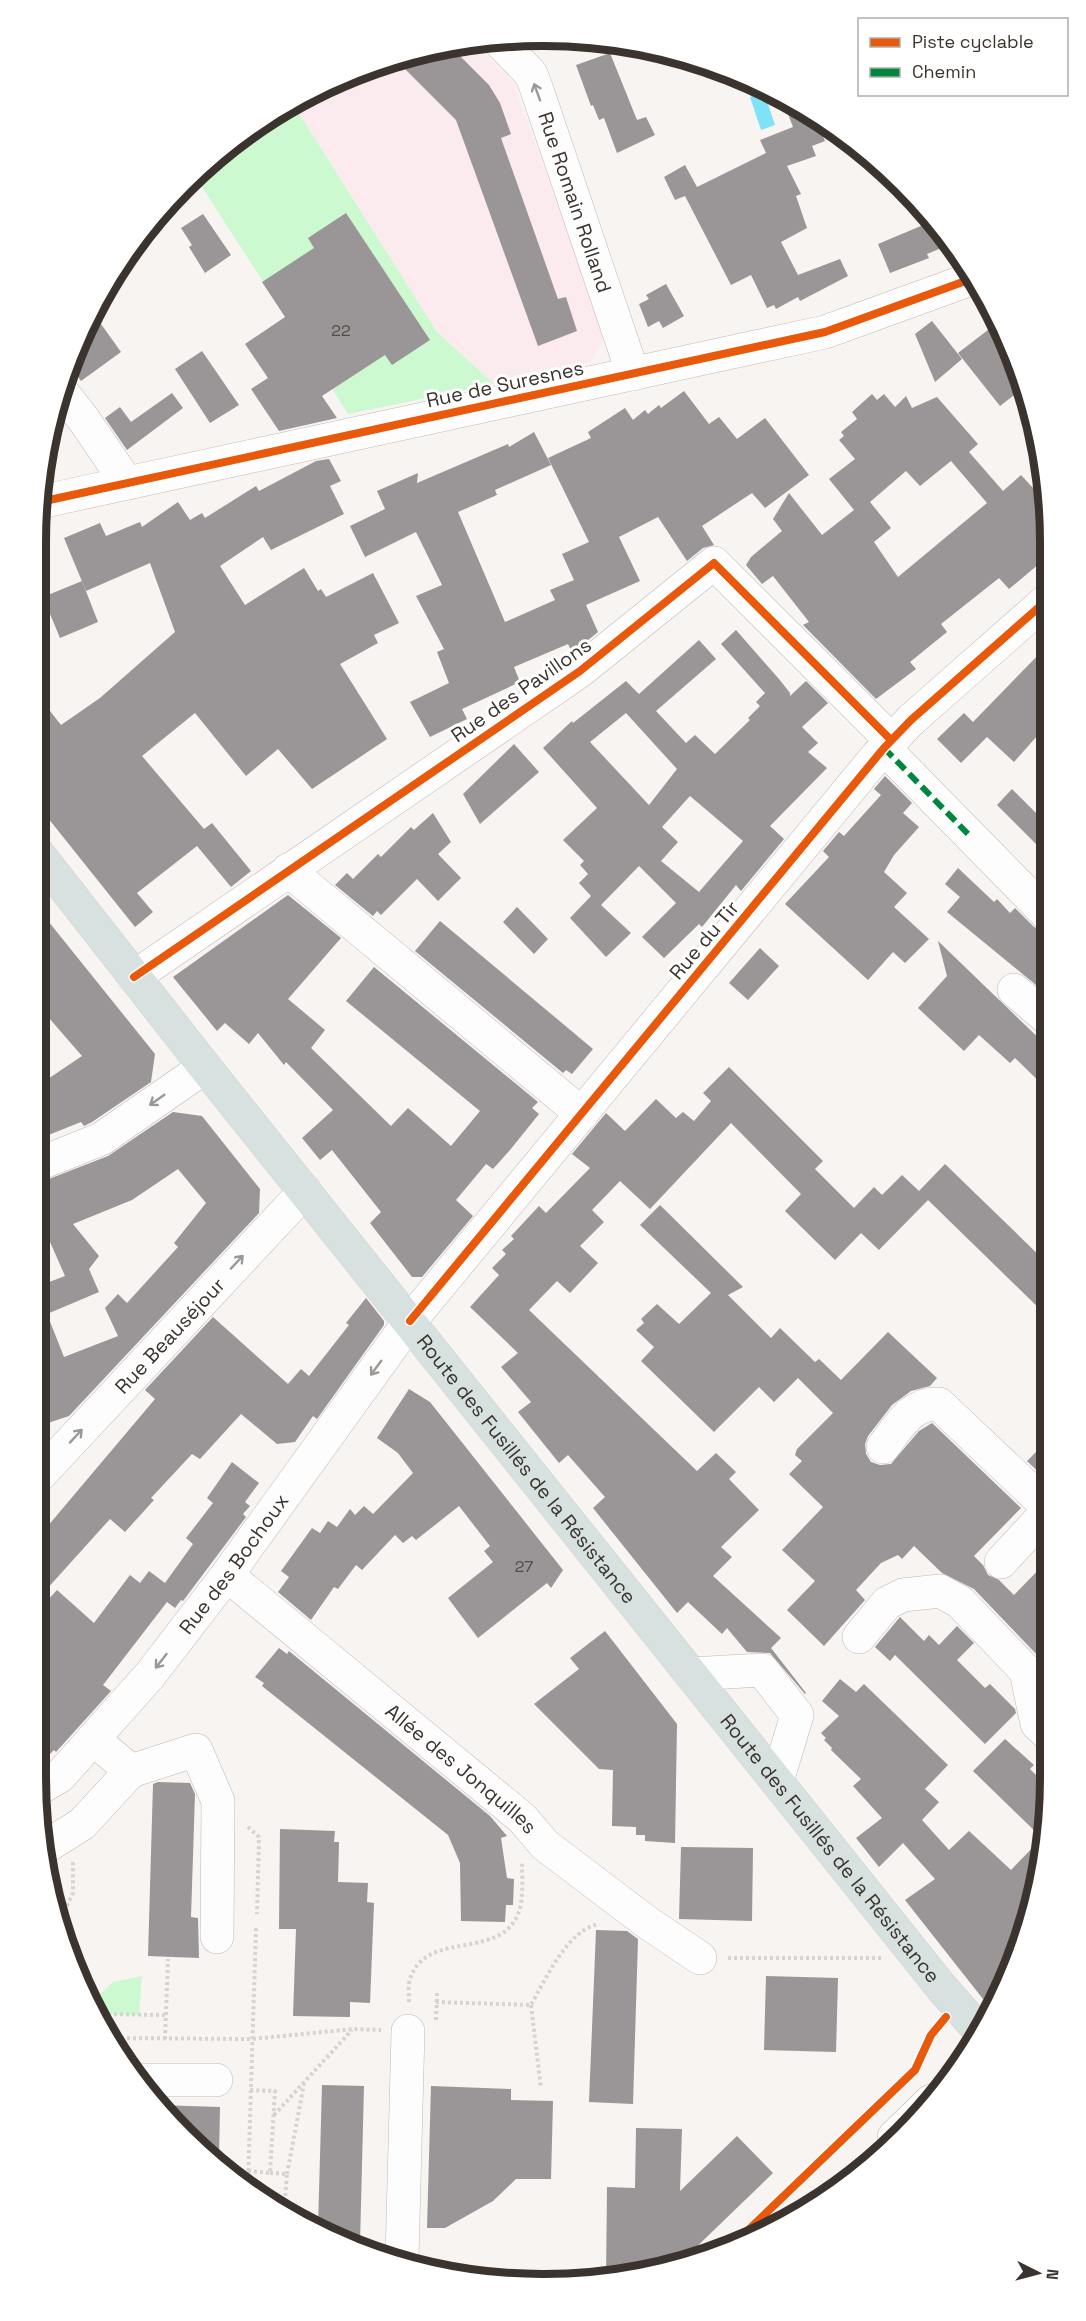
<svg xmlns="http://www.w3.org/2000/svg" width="1086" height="2321" font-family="'Space Grotesk',sans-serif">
<rect width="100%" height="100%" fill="#f8f4f2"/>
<!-- education -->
<path fill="#fbebee" d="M473 43 513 82 605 336 591 362 494 384 437 332 293 104 349 75 444 46Z"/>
<!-- green -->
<g fill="#cdf9d0">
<path d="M293 104 437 332 494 384 348 414 195 176 261 122Z"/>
<path d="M142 1976 139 2015 100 2014 91 2003 113 1982Z"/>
<path d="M257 2191 280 2192 279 2208Z"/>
</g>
<!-- water -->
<path fill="#80e2f9" d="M764 92 775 125 761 130 750 97Z"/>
<!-- building -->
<g fill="#9a9596" fill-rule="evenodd">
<path d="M436 48 441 53 459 55 489 85 500 103 511 134 501 138 558 299 566 297 577 331 538 346 456 120 396 60Z"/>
<path d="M610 53 637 120 646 117 655 135 617 153 604 118 599 120 593 105 591 106 576 65Z"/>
<path d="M783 101 816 120 825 141 812 146 816 156 787 166 801 194 796 196 807 228 781 242 798 275 840 259 848 276 800 301 798 297 776 309 774 305 767 308 751 275 731 285 685 196 675 200 664 177 685 165 697 187 766 153 760 140 793 127Z"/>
<path d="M346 213 430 340 392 365 385 355 322 396 337 418 279 431 251 389 268 378 245 344 285 317 262 282 314 248 308 238Z"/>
<path d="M203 214 231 255 205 273 189 247 192 245 181 228Z"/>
<path d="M928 223H934L951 244 927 254 929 258 890 273 878 244Z"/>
<path d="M666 284 684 316 663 328 659 321 648 327 639 304 649 299 646 295Z"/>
<path d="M932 321 962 359 935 382 915 334Z"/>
<path d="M997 323 1011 349 1022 389 1000 406 958 353Z"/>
<path d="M101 324 121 352 81 381 70 365 74 349 79 341Z"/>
<path d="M202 351 239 405 210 423 175 369Z"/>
<path d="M684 391 709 424 719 417 737 439 765 418 809 475 765 508 752 493 702 526 714 545 703 548 687 561 658 517 619 537 640 581 586 605 598 632 582 645 571 650 568 644 514 667 520 682 462 709 467 719 430 737 410 702 449 683 437 652 444 649 416 596 442 585 416 532 365 557 350 526 385 509 377 491 418 473 417 483 508 444 509 447 534 432 551 465 495 490 497 495 458 512 505 622 555 600 550 590 574 580 562 554 589 542 548 458 591 438 588 432 625 408 633 420 645 410 648 414 659 405 661 408Z"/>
<path d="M172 393 183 408 127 450 105 418 120 407 131 422Z"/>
<path d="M872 394 877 400 884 394 895 407 906 396 912 408 937 397 978 444 969 452 1003 491 1021 475 1046 502V558L1009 589 999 578 941 624 947 632 910 662 916 669 876 699 803 625 809 622 773 576 762 584 746 565 751 557 782 531 773 519 789 493 822 535 854 510 829 479 855 459 839 440 844 436 841 432 857 419 852 412ZM951 461 987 503 898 577 874 542 891 528 870 502 906 471 920 486Z"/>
<path d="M329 459 341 481 330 486 344 514 271 550 263 537 220 566 245 605 304 568 318 591 321 589 326 597 373 573 399 623 374 635 378 643 340 664 387 739 312 789 278 749 246 776 195 713 142 756 204 829 212 823 251 871 231 887 197 846 137 893 153 912 135 927 36 803V693L61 725 100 698 175 632 150 563 86 591 64 538 100 523 106 536 140 522 142 527 178 502 190 520 202 513 205 518 256 486 259 491 316 461Z"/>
<path d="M82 581 98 622 60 638 43 597Z"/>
<path d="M736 630 779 679 790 693V696L806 681 828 703 802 727 818 743 808 752 827 768 770 826 784 839 741 891 736 885 702 927 699 924 664 958 642 937 676 903 639 866 601 905 631 933 606 957 570 918 591 896 579 883 588 874 580 865 584 861 563 840 597 808 543 748 572 721 573 723 626 681 639 694 699 640 716 659 656 711 686 743 695 735 715 754 750 720 748 718 760 706 756 702 765 693 721 644ZM626 713 677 769 649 805 590 742ZM690 796 743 841 699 892 661 861 678 842 662 827Z"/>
<path d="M1046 647V726L1014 762 987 737 961 763 937 739 964 713 973 722Z"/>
<path d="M514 744 539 772 480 824 463 794Z"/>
<path d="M885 776 912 803 903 813 919 827 894 855 884 872 907 893 894 907 929 939 905 963 893 952 868 980 785 904 829 857 823 851 839 832 844 836 881 795 874 789Z"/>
<path d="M1012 789 1047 824V855L997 805Z"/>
<path d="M433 813 451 842 438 854 461 878 438 901 417 879 381 915 377 911 373 916 335 885 347 873 353 879 378 854 381 857 411 827 414 830Z"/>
<path d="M958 868 994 902 997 899 1010 913 1015 908 1034 927 1047 932V994L947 912 960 897 945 884Z"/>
<path d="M288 895 341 938 288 999 325 1030 311 1048 391 1126 408 1108 451 1146 480 1111 346 1001 374 967 538 1102 532 1108 539 1114 510 1150 493 1169 486 1164 456 1200 473 1216 422 1277H412L370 1223 381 1212 332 1150 320 1160 302 1138 333 1110 286 1062 284 1065 258 1033 249 1044 225 1023 217 1031 173 977Z"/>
<path d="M36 906 155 1054 151 1082 92 1122 84 1126 81 1122 36 1140V1087L82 1056 36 1003Z"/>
<path d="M517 907 548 939 534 954 503 922Z"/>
<path d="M440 921 593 1049 572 1074 566 1070 563 1073 415 951Z"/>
<path d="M938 941 1048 1047V1090L1015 1058 1010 1063 979 1035 964 1051 918 1008 947 976Z"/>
<path d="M760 948 779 966 748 1000 729 983Z"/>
<path d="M729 1067 823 1161 815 1169 854 1208 874 1187 882 1195 902 1175 919 1191 945 1164 1048 1264V1317L928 1200 879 1250 861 1233 835 1260 785 1211 801 1194 731 1123 650 1209 620 1181 592 1210 604 1222 580 1246 598 1263 570 1293 557 1281 529 1310 697 1471 716 1453 736 1472 729 1479 759 1510 721 1547 732 1557 713 1576 781 1638 771 1648 806 1693 805 1694 770 1653 747 1652 727 1628 722 1634 688 1602 677 1613 593 1508 605 1497 568 1455 559 1463 518 1412 531 1402 501 1367 518 1353 470 1307 499 1275 492 1268 506 1254 502 1250 514 1239 511 1236 539 1206 546 1213 590 1168 572 1154 606 1113 625 1131 656 1099 676 1118 683 1112 694 1121 711 1101 703 1093Z"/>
<path d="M173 1112 202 1116 260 1189 259 1213 69 1416 36 1427V1287L65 1276 47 1235 36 1240V1184L108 1156ZM178 1169 206 1203 174 1243 178 1247 127 1303 118 1294 105 1308 118 1336 64 1357 47 1314 99 1292 89 1269 99 1256 73 1224 132 1200Z"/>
<path d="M660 1205 743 1287 728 1295 771 1338 780 1328 815 1362 819 1359 841 1380 888 1332 937 1378 930 1386 911 1391 892 1405 868 1436 865 1444 866 1454 871 1462 880 1465 891 1464 919 1431 932 1423 1021 1508 974 1556 983 1565 988 1575 999 1580 1014 1595 1049 1559 1050 1680 1040 1658 974 1589 942 1573 914 1546 902 1559 898 1555 881 1563 856 1590 865 1600 824 1646 787 1610 815 1581 782 1550 823 1507 789 1474 802 1461 795 1455 797 1449 833 1413 798 1378 774 1402 759 1387 714 1432 641 1361 654 1347 636 1330 644 1323 641 1319 657 1304 679 1324 711 1293 640 1225Z"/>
<path d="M366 1298 384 1321V1325L317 1419 313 1416 295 1442 277 1444 241 1414 200 1459 192 1454 151 1498 154 1500 125 1532 110 1519 36 1601V1540L155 1399 145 1390 213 1317 288 1384 301 1369 309 1376 349 1325 346 1323Z"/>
<path d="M409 1389 430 1402 563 1570 551 1588 547 1583 478 1638 448 1598 493 1562 484 1551 490 1546 459 1506 416 1540 412 1536 403 1543 395 1535 362 1570 356 1565 338 1589 334 1587 311 1620 278 1592 289 1577 281 1571 312 1528 320 1533 328 1521 337 1527 350 1509 355 1515 364 1506 373 1514 413 1473 398 1453 377 1438Z"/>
<path d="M1049 1439V1479L1048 1481 1027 1461Z"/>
<path d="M232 1462 259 1483 245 1502 250 1506 243 1514 246 1517 183 1601 181 1600 175 1608 167 1602 103 1685 111 1691 56 1752 54 1750 36 1768V1613L57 1590 94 1623 130 1575 140 1583 149 1571 165 1583 193 1544 186 1538 213 1503 207 1498Z"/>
<path d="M900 1617 924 1641 929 1635 939 1645 957 1626 974 1643 957 1660 985 1688 990 1684 1015 1709 1016 1713 985 1744 895 1655 890 1661 875 1647Z"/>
<path d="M605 1631 677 1724 675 1843 645 1841V1835H636V1827L612 1826 613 1770 599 1769 534 1704 579 1669 570 1658Z"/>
<path d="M279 1648 287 1654 289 1651 490 1816 507 1836 501 1838 507 1878 514 1879 513 1905H506L505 1922 461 1921 460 1863 448 1835 262 1686 264 1683 255 1677Z"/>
<path d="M840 1679 856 1692 864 1684 948 1765 925 1789 939 1802 922 1820 949 1850 969 1831 1011 1870 1042 1838 973 1771 1005 1739 1034 1765 1030 1769 1049 1788 1040 1877 1012 1971 995 1998 983 1999 905 1900 935 1879 903 1843 879 1867 856 1838 882 1818 853 1786 861 1779 831 1750 832 1748 824 1740 826 1738 821 1733 839 1716 822 1701Z"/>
<path d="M158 1782 190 1783 195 1794 191 1917 198 1918 199 1958 148 1956 153 1784Z"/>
<path d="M280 1829 335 1831 334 1842H339L338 1882 368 1883 367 1902 374 1903 370 2003 350 2002V2017L293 2016 296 1929H279Z"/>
<path d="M681 1847 753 1848 752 1921 679 1919Z"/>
<path d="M596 1930 627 1931 638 1939 633 2104 589 2102Z"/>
<path d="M766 1976 838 1978 836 2052 764 2050Z"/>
<path d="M322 2085 364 2086 360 2243 318 2228Z"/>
<path d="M431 2086 511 2089V2100L553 2101 551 2179H516L493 2201 445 2228H427Z"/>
<path d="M157 2105 220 2107 219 2159 162 2112Z"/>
<path d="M636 2128 682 2129 680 2191 737 2136 773 2173 684 2259 642 2275 606 2279 607 2187 635 2188Z"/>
</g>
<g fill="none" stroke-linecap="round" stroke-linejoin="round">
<!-- minor casing -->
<g stroke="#bfb9b6" stroke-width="34">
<g id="minor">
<path id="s1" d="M498 40 531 74 536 87 633 374"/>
<path d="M62 392 84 420 127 483"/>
<path d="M40 502 825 332 971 279"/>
<path d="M884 748 1047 914"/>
<path d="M288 870 582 1114"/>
<path d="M134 977 580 671 714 563 891 740"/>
<path d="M1014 990 1047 1018"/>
<path d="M36 1165 101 1139 205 1067"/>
<path d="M883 1447C898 1428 911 1402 939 1404L1049 1508"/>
<path id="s2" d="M36 1479 305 1191"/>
<path d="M1001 1562 1049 1510"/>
<path id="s3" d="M227 1575 522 1818 545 1845 648 1923 700 1958"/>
<path d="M859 1637 887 1603 903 1595 940 1591 960 1602 1026 1671 1037 1724 1050 1736"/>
<path d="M691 1674 762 1670 797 1715 777 1781"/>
<path d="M93 1739 131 1771 196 1750 218 1801 217 1937"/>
<path id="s4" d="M38 1789 60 1776 150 1675 227 1575 410 1321 877 756 911 720 1046 601"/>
<path d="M47 1846 82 1824 131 1771"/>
<path d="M138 2080H216"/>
<path d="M894 2137 931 2101"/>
<path d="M402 2259 408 2031"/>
</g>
</g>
<!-- major casing -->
<g stroke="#d5d2d0" stroke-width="34">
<g id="major">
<path id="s5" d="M36 851 205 1067 942 1988 977 2028"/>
</g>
</g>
<!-- path -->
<g stroke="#d5d4d2" stroke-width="4" stroke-dasharray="3 3" stroke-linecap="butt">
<path d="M248 1827 259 1837 257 1914"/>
<path d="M61 1929 64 1912 73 1893V1862"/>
<path d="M728 1958H882"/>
<path d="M409 2002C409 1995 408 1985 410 1979 426 1929 499 1961 518 1914 524 1899 522 1880 522 1863"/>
<path d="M436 2002 531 2005C545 1980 568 1929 599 1924"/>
<path d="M531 2005 541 2088"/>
<path d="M96 2014 167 2015"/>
<path d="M436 2020 437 1993"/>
<path d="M109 2038 252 2039 353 2029 381 2030"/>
<path d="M165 2039 168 1959"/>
<path d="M274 2115 352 2030"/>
<path d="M248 2171 270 2173 275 2091 248 2090"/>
<path d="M270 2173 287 2174 284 2213"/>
<path d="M287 2174 304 2084"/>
<path d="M248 2183 256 1928"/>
</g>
<!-- minor -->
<use href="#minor" stroke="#fefdfd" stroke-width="33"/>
<!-- major -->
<use href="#major" stroke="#d6e1e0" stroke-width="33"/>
<!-- quiet -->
<path stroke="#00873e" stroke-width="6" stroke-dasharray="12 6" stroke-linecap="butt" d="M884 748 970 836"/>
<!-- cycleway casing -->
<g stroke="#fff" stroke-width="11">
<g id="cycleway">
<path d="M40 502 825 332 971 279"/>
<path d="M134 977 580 671 714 563 891 740"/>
<path d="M410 1321 884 748 911 720 1046 601"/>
<path d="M740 2238 915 2070 931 2035 946 2017"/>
</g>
</g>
<!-- cycleway -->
<use href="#cycleway" stroke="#e8590c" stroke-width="8"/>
</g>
<!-- one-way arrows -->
<defs><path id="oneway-shaft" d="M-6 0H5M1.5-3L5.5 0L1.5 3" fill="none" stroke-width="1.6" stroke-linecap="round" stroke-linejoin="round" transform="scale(1.5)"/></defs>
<g stroke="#9c9896">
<use href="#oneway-shaft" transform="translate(537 92) rotate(-110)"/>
<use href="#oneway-shaft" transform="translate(157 1100) rotate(145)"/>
<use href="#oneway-shaft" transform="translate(237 1262) rotate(-47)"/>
<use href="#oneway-shaft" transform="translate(376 1368) rotate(126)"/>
<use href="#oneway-shaft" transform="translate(76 1436) rotate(-47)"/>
<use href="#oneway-shaft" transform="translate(161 1661) rotate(128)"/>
</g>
<g text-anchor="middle" stroke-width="6" stroke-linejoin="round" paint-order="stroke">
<!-- number labels -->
<g font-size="16" fill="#534c48">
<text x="341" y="336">22</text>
<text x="524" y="1572">27</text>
</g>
<!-- street labels -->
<g font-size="20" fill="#3b332e" stroke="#fff">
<text dy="7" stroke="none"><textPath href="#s1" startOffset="183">Rue Romain Rolland</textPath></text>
<text transform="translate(505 384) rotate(-12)" y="7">Rue de Suresnes</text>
<text transform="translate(521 690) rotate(-35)" y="7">Rue des Pavillons</text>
<text transform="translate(704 940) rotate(-50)" y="7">Rue du Tir</text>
<text dy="7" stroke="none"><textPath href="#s2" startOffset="196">Rue Beauséjour</textPath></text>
<text dy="7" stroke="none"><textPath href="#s5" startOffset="789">Route des Fusillés de la Résistance</textPath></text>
<text dy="7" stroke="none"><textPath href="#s4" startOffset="300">Rue des Bochoux</textPath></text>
<text dy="7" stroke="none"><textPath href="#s3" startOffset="304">Allée des Jonquilles</textPath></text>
<text dy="7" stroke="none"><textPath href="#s5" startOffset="1275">Route des Fusillés de la Résistance</textPath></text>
</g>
</g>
<!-- crop -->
<path d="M0 0H1086V2321H0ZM542 46H544A496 496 0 0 1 1040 542V1778A496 496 0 0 1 544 2274H542A496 496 0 0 1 46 1778V542A496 496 0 0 1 542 46Z" fill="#fff" fill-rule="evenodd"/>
<path fill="none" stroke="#3b332e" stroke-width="8" d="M542 46H544A496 496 0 0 1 1040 542V1778A496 496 0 0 1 544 2274H542A496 496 0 0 1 46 1778V542A496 496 0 0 1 542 46Z"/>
<!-- legend -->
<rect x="858" y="18" width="210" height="78" fill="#ffffff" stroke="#b1adab" stroke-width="1.5"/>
<rect x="870" y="38" width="30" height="9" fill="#e8590c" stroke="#b1adab" stroke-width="1.5"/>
<text x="912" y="48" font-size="18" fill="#3b332e">Piste cyclable</text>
<rect x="870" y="68" width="30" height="9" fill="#00873e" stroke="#b1adab" stroke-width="1.5"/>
<text x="912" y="78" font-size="18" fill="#3b332e">Chemin</text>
<!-- north arrow -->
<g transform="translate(1038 2273) rotate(96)" stroke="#ffffff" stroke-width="4.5" paint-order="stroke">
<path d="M0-4.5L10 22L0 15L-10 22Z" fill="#3b332e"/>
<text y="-9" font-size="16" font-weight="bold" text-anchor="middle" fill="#3b332e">N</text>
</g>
</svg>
